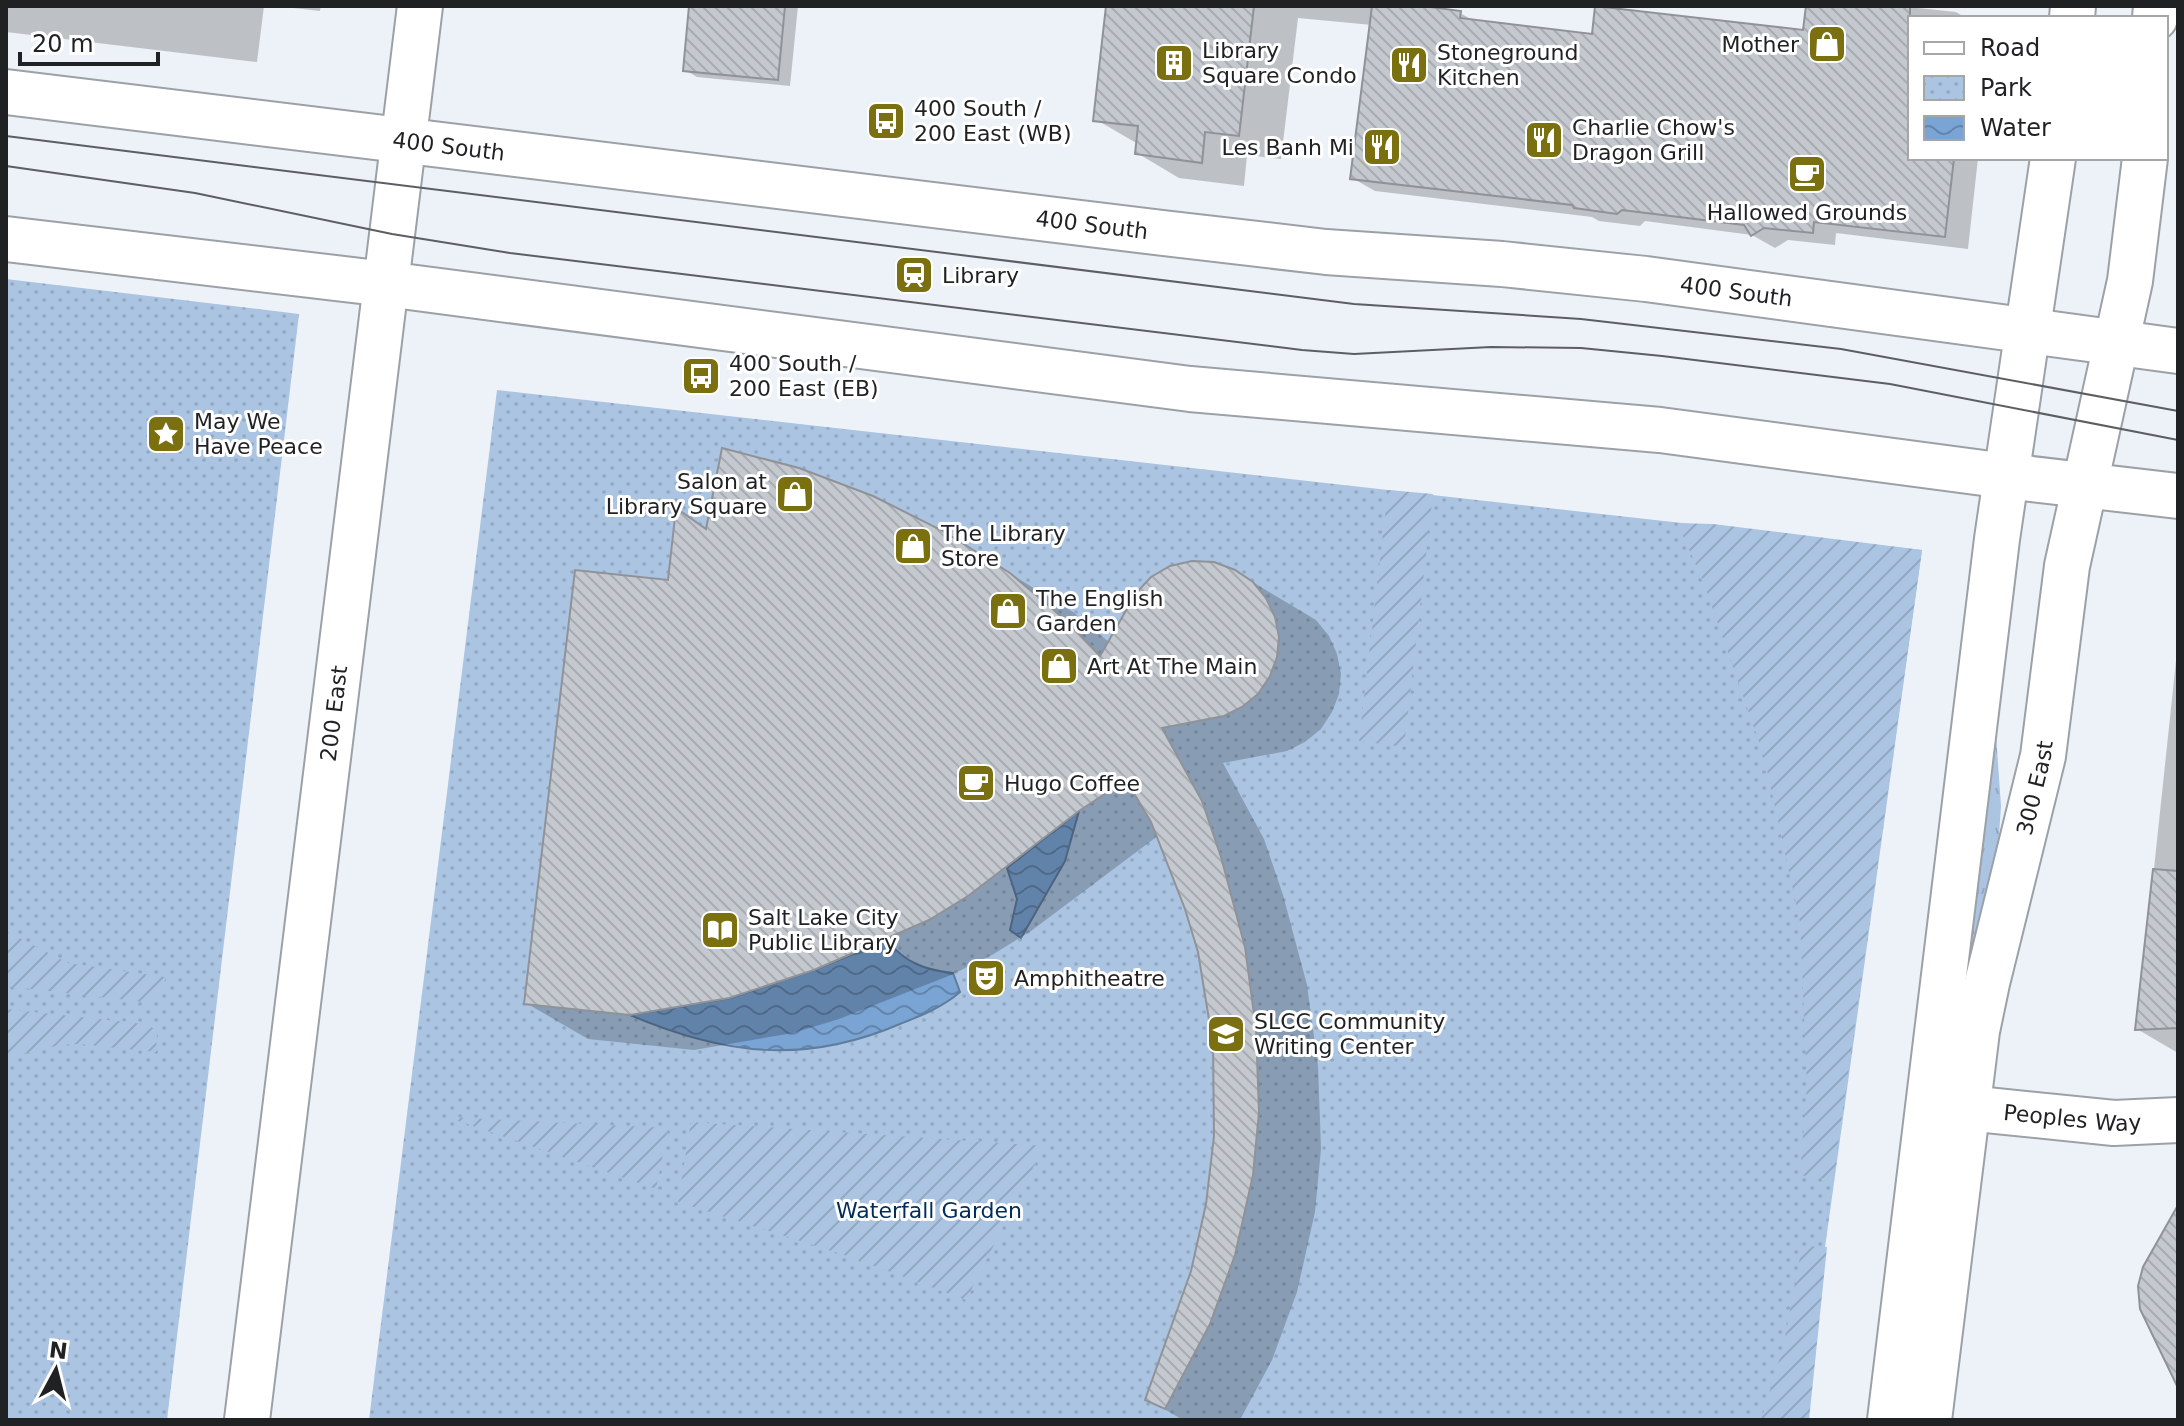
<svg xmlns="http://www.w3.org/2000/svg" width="2184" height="1426" font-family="'DejaVu Sans',sans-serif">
<defs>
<pattern id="grass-tufts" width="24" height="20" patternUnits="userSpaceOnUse" patternTransform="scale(2)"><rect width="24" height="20" fill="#aac4e2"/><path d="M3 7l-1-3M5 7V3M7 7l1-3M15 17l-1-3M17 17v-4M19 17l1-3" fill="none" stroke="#92a8c2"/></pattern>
<pattern id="park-dots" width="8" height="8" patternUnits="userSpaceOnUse" patternTransform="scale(2)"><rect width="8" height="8" fill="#aac4e2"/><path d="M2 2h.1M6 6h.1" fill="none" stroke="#92a8c2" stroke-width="1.8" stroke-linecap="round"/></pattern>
<pattern id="garden-furrows" width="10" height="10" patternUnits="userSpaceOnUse" patternTransform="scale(2)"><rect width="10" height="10" fill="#aac4e2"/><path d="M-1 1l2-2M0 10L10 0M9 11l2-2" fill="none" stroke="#92a8c2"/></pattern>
<pattern id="water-waves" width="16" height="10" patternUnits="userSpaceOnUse" patternTransform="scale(2)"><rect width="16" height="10" fill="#7aa4d4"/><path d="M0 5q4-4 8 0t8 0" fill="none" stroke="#6385ac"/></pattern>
<pattern id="building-back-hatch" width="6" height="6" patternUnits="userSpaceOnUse" patternTransform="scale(2)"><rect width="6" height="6" fill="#c4c9cf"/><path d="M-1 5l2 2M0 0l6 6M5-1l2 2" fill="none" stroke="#a8acb1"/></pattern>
</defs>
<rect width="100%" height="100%" fill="#edf2f8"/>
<!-- grass -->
<path fill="url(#grass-tufts)" d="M1995 721 2001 806 1997 865 1943 1157Z"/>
<!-- park -->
<g fill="url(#park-dots)">
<path d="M6 279 299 314 167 1420H6Z"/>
<path d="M497 390 1922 550 1801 1420H369Z"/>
</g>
<!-- garden -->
<g fill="url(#garden-furrows)">
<path d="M1388 490 1433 494 1404 747 1359 741Z"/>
<path d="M1677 523 1713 524 1922 550 1833 1180 1800 1175 1807 1085 1800 922 1764 756 1702 578Z"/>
<path d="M6 931 68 963 165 977C164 988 164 999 152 1003L6 986Z"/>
<path d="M6 1009 145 1024 157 1030 156 1052 78 1044 59 1045 6 1059Z"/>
<path d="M447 1117 668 1128 656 1189Z"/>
<path d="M691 1122 1044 1146 966 1300 850 1257 678 1202Z"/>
<path d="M1802 1246 1827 1247 1809 1420H1761L1783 1348Z"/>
</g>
<!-- water -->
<g fill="url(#water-waves)" stroke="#5f7d9f" stroke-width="2">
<path d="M1079 811 1065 861 1021 938 1010 930 1017 899 1007 868Z"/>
<path d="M887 940C905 963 925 970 953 973L960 992C943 1007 920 1016 900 1024 804 1065 724 1055 630 1015L730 998 814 970Z"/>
</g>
<!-- shadow -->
<g fill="#0003">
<path d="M6 6H264L257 62 6 32Z"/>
<path d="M276 6H321L320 11Z"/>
<path d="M691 6H798L790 86 697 77 685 70Z"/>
<path d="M1108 6H1407L1460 13 1476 22 1594 36 1805 32 1808 6H1899L1956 12 1966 18H1910V158H1978L1968 249 1836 233 1835 245 1788 240 1775 248 1752 235 1645 221 1640 226 1599 221 1592 217 1375 191 1352 178 1372 25 1298 18 1281 159 1247 155 1244 186 1179 178 1137 153 1138 144 1095 119Z"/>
<path d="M677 511 708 529 943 533 1073 612 1110 643 1234 571 1316 620 1329 636 1337 654 1341 674 1339 694 1332 712 1321 729 1305 742 1287 751 1223 763 1264 839 1283 895 1307 985 1318 1066 1321 1149 1315 1212 1297 1292 1272 1360 1240 1420H1183L1147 1399 1193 1272 1208 1204 1216 1136 1215 1044 1200 952 1174 871 1159 835 1031 931 992 955 951 975 839 1019 793 1033 694 1050 588 1039 526 1003 670 582Z"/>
<path d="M2178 642V1053L2137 1029Z"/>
</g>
<!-- building -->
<g fill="url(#building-back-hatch)" stroke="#8f9399" stroke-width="2">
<path d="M689 6H785L778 80 683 71Z"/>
<path d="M1106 6H1254L1239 136 1205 132 1202 163 1135 154 1138 126 1093 121Z"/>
<path d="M1372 6H1423L1461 11 1460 18 1592 34 1595 6 1803 30 1806 6H1910V158H1954L1945 237 1814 222 1813 233 1764 228 1751 236 1744 225 1622 210 1617 214 1574 208 1572 205 1350 179Z"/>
<path d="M722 448 799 468 873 496 943 531 1010 573 1068 622 1100 656 1136 593 1151 577 1170 566 1192 561 1214 562 1235 570 1253 582 1266 598 1275 617 1279 637 1277 657 1270 676 1258 694 1242 707 1224 716 1162 728 1202 801 1221 857 1245 947 1256 1029 1259 1112 1253 1175 1235 1255 1210 1324 1165 1409 1145 1400 1191 1271 1206 1204 1214 1136 1213 1044 1198 952 1185 909 1151 822 1126 780 1079 811 968 896 929 920 814 970 729 998 630 1015 524 1004 575 570 668 580 676 508 706 529Z"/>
<path d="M2153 869 2178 871V1028L2135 1030Z"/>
<path d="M2178 1205V1388L2140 1309 2138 1286 2143 1267Z"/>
</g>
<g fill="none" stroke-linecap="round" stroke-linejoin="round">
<!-- minor casing -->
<g stroke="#9ca1a7" stroke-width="48">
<g id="minor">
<path d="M2072 18 2073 6"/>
<path d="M2155 18 2156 6"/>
<path id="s1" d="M1967 1108 2114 1123 2178 1120"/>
<path d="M1890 1420 1997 539 2053 158"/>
<path id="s2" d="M1929 1420 1977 1031 1987 983 2043 756 2067 566 2130 281 2145 158"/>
</g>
</g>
<!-- tertiary casing -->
<g stroke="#9ca1a7" stroke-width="48">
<g id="tertiary">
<path id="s3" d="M247 1420 420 6"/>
</g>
</g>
<!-- primary casing -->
<g stroke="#9ca1a7" stroke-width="48">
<g id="primary">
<path id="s4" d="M6 92 1163 233 1326 252 1502 264 1646 279 2178 351"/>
<path d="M6 239 386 284 1190 389 1660 430 2006 476 2178 496"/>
</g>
</g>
<!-- minor -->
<use href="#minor" stroke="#fff" stroke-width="44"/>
<!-- tertiary -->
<use href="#tertiary" stroke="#fff" stroke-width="44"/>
<!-- primary -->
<use href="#primary" stroke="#fff" stroke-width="44"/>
<!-- tram -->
<g stroke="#5b5e62" stroke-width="2">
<path d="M6 136 1354 304 1581 319 1841 349 2178 411"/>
<path d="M6 166 195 193 392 234 510 253 1302 350 1354 354 1491 347 1581 348 1662 356 1890 384 2178 440"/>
</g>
</g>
<!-- icons -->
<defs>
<g id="shop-square" transform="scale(2)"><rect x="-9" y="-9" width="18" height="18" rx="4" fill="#7a7010" stroke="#fff"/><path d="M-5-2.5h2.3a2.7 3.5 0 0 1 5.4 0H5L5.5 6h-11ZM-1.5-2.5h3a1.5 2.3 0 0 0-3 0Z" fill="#fff"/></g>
<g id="building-square" transform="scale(2)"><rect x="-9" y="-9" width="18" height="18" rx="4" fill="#7a7010" stroke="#fff"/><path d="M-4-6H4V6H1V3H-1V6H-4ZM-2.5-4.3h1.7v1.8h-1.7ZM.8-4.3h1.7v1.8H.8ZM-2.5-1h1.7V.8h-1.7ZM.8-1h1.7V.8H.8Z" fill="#fff"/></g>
<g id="restaurant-square" transform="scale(2)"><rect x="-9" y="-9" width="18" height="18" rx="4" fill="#7a7010" stroke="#fff"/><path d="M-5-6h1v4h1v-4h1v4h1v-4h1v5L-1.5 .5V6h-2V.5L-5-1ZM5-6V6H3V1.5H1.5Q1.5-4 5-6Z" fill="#fff"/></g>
<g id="bus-square" transform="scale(2)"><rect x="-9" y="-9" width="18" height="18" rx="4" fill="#7a7010" stroke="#fff"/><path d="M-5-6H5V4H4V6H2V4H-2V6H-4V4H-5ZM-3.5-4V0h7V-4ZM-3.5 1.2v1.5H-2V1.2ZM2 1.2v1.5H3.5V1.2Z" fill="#fff"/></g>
<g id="cafe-square" transform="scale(2)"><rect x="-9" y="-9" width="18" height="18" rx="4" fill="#7a7010" stroke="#fff"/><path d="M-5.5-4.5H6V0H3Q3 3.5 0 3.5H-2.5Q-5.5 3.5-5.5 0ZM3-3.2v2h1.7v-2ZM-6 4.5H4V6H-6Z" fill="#fff"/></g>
<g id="station-square" transform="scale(2)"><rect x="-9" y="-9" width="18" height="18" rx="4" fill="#7a7010" stroke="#fff"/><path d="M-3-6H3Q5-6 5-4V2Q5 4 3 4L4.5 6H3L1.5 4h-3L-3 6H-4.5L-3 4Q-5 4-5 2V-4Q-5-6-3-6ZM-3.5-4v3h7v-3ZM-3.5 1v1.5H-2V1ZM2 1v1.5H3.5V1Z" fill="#fff"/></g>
<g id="sight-square" transform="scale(2)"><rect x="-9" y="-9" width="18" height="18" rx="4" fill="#7a7010" stroke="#fff"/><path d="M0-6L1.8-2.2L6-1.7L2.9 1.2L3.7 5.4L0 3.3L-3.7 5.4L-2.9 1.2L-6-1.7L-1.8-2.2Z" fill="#fff"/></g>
<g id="library-square" transform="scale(2)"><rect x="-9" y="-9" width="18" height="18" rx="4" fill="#7a7010" stroke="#fff"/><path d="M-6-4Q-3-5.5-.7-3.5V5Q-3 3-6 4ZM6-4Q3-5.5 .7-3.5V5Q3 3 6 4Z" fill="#fff"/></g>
<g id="theatre-square" transform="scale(2)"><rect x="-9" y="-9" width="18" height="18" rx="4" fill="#7a7010" stroke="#fff"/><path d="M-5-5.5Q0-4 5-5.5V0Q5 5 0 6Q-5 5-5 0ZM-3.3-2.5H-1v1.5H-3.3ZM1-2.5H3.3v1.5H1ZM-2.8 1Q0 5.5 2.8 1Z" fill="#fff"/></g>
<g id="school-square" transform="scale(2)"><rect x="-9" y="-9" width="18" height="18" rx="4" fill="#7a7010" stroke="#fff"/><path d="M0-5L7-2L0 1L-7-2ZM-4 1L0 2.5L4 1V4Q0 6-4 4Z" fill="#fff"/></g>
</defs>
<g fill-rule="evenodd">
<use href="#shop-square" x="1827" y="44"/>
<use href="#building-square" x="1174" y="63"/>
<use href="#restaurant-square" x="1409" y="65"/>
<use href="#bus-square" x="886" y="121"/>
<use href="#restaurant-square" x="1544" y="140"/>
<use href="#restaurant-square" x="1382" y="147"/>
<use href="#cafe-square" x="1807" y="174"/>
<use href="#station-square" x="914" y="275"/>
<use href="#bus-square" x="701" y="376"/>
<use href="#sight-square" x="166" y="434"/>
<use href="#shop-square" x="795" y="494"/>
<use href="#shop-square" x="913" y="546"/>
<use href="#shop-square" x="1008" y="611"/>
<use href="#shop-square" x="1059" y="666"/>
<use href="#cafe-square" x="976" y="783"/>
<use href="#library-square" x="720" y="930"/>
<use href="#theatre-square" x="986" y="978"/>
<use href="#school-square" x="1226" y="1034"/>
</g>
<g text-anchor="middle" stroke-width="6" stroke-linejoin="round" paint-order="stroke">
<!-- poi labels -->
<g font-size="22" fill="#1f2123" stroke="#fff" text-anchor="start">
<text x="1799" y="52" text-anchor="end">Mother</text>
<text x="1202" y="58">Library<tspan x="1202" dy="25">Square Condo</tspan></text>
<text x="1437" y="60">Stoneground<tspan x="1437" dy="25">Kitchen</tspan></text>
<text x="914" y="116">400 South /<tspan x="914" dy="25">200 East (WB)</tspan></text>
<text x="1572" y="135">Charlie Chow's<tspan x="1572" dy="25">Dragon Grill</tspan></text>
<text x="1354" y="155" text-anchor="end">Les Banh Mi</text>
<text x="1807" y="220" text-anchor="middle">Hallowed Grounds</text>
<text x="942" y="283">Library</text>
<text x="729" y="371">400 South /<tspan x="729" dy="25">200 East (EB)</tspan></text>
<text x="194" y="429">May We<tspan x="194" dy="25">Have Peace</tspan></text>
<text x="767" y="489" text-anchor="end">Salon at<tspan x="767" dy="25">Library Square</tspan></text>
<text x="941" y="541">The Library<tspan x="941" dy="25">Store</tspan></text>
<text x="1036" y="606">The English<tspan x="1036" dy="25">Garden</tspan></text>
<text x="1087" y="674">Art At The Main</text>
<text x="1004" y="791">Hugo Coffee</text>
<text x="748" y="925">Salt Lake City<tspan x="748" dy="25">Public Library</tspan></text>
<text x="1014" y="986">Amphitheatre</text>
<text x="1254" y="1029">SLCC Community<tspan x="1254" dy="25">Writing Center</tspan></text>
</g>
<!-- street labels -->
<g font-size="22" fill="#1f2123" stroke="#fff">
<text dy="8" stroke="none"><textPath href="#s4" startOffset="446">400 South</textPath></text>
<text dy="8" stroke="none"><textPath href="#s4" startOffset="1094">400 South</textPath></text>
<text dy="8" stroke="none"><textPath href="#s4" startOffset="1742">400 South</textPath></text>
<text dy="8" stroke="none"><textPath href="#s3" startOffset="712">200 East</textPath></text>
<text dy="8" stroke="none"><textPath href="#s2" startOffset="642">300 East</textPath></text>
<text dy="8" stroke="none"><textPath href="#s1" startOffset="106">Peoples Way</textPath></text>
</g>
<!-- park labels -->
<g font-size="22" fill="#002d59" stroke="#fff">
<text x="929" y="1218">Waterfall Garden</text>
</g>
</g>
<!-- border -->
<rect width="2184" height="1426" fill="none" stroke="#1f2123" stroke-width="16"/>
<!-- legend -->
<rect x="1908" y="16" width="260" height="144" fill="#ffffff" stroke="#a5a6a7" stroke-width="2"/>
<rect x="1924" y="42" width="40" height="12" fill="#ffffff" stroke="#a5a6a7" stroke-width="2"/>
<text x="1980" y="56" font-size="24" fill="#1f2123">Road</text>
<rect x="1924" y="76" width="40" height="24" fill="url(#park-dots)" stroke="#a5a6a7" stroke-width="2"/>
<text x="1980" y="96" font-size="24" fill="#1f2123">Park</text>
<rect x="1924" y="116" width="40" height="24" fill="url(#water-waves)" stroke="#a5a6a7" stroke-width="2"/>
<text x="1980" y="136" font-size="24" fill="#1f2123">Water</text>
<!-- north arrow -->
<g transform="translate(56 1370) rotate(7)" stroke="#ffffff" stroke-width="6" paint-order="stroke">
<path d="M0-6L14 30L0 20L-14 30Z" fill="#1f2123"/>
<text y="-12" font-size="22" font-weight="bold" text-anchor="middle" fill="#1f2123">N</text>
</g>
<!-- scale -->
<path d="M20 52v12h138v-12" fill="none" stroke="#1f2123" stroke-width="4"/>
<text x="32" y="52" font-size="24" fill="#1f2123" stroke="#ffffff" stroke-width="6" paint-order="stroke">20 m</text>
</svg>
